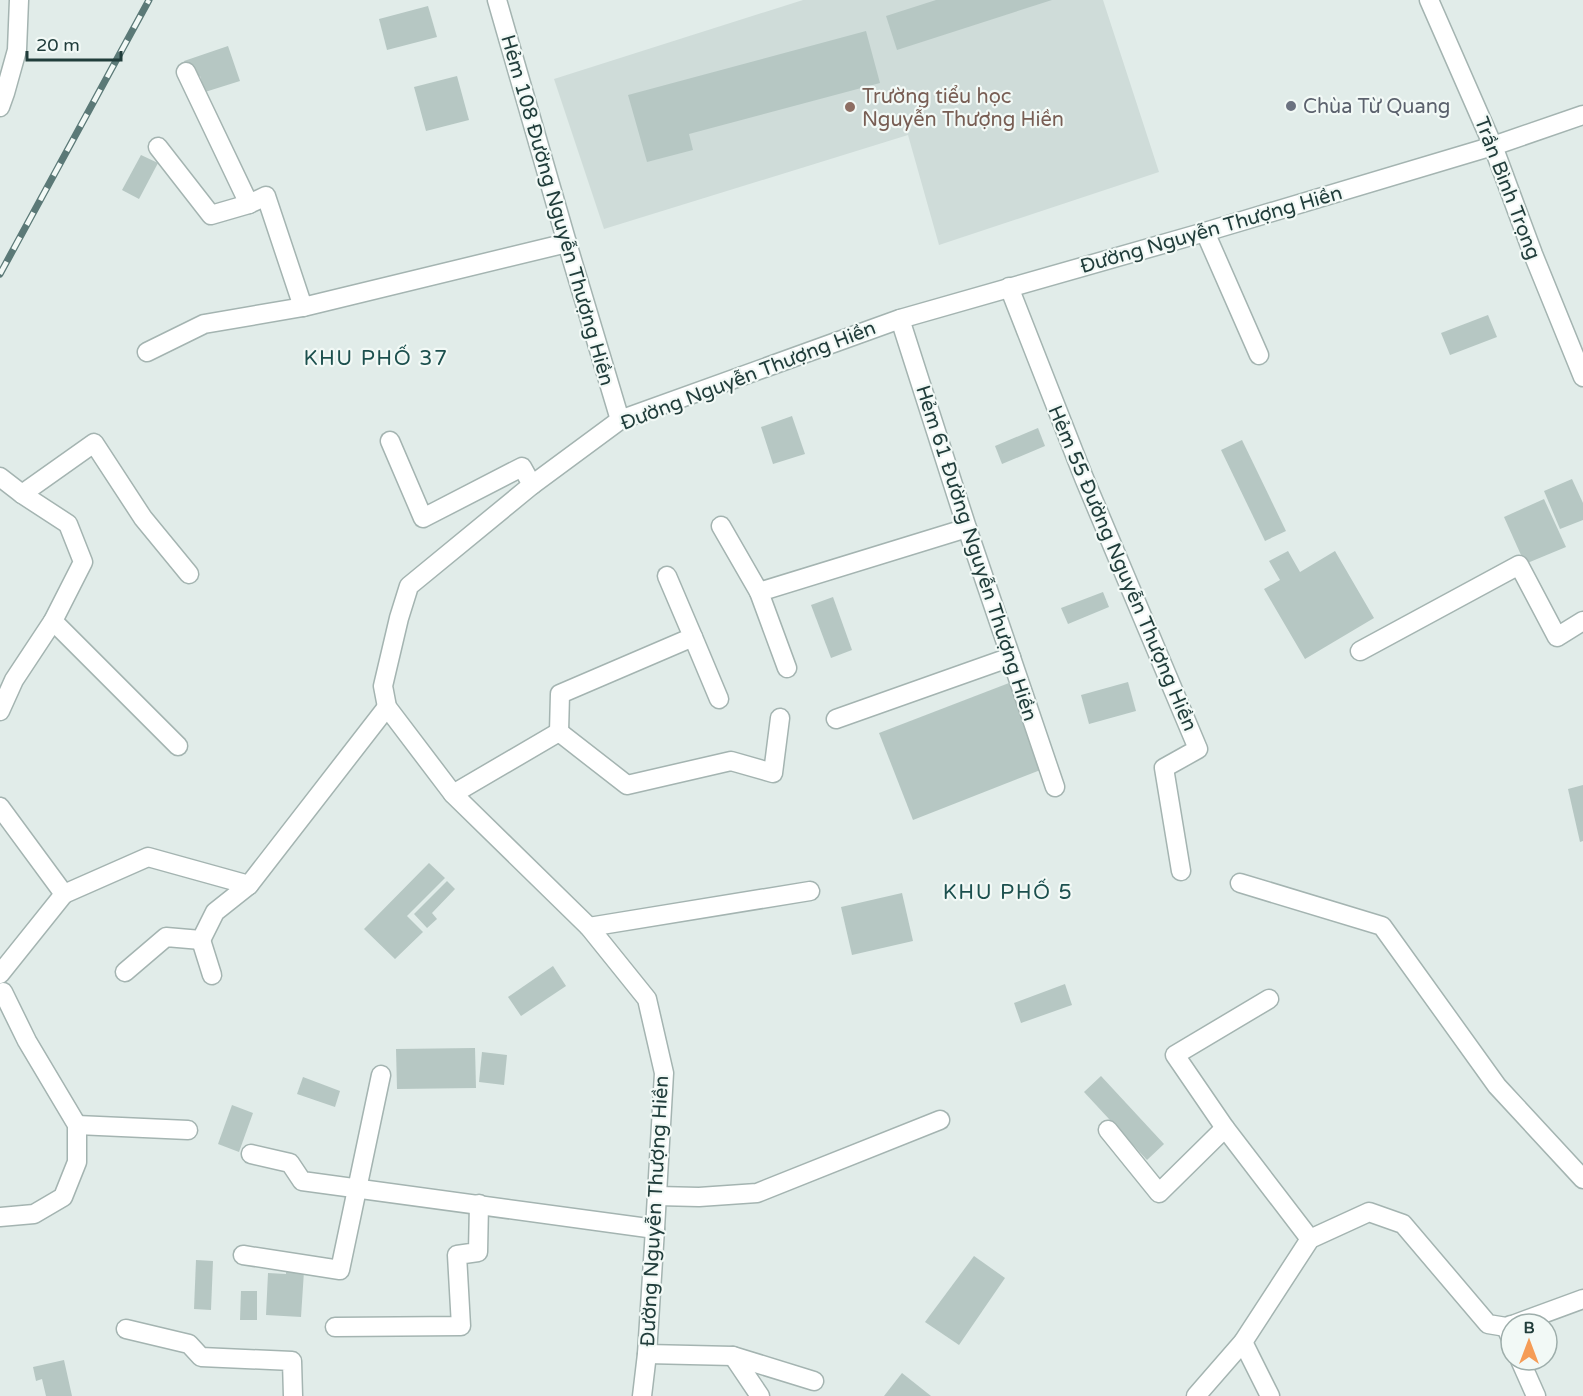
<svg xmlns="http://www.w3.org/2000/svg" width="1583" height="1396" font-family="'Varela Round',sans-serif">
<rect width="100%" height="100%" fill="#e1ece9"/>
<!-- built -->
<path fill="#cfdcd9" d="M803 0H1103L1159 172 939 245 908 135 604 229 554 79Z"/>
<!-- building -->
<g fill="#b6c7c3">
<path d="M936 0H1052L897 50 886 16Z"/>
<path d="M428 6 437 37 387 50 379 19Z"/>
<path d="M866 31 880 83 689 134 693 150 647 162 628 95Z"/>
<path d="M228 46 240 81 205 92 200 76 190 79 184 61Z"/>
<path d="M457 76 469 120 426 131 414 87Z"/>
<path d="M141 155 158 163 139 199 122 190Z"/>
<path d="M1488 315 1497 337 1450 355 1441 333Z"/>
<path d="M792 416 805 454 773 464 761 427Z"/>
<path d="M1038 428 1045 446 1002 464 995 446Z"/>
<path d="M1242 440 1286 531 1265 541 1221 450Z"/>
<path d="M1572 479 1583 503V520L1560 529 1544 491Z"/>
<path d="M1544 499 1566 547 1525 564 1504 517Z"/>
<path d="M1288 551 1300 572 1335 551 1374 618 1305 659 1264 589 1280 580 1269 561Z"/>
<path d="M1103 592 1109 607 1068 624 1061 608Z"/>
<path d="M833 597 852 650 831 658 811 605Z"/>
<path d="M1128 682 1136 711 1089 724 1081 695Z"/>
<path d="M1009 683 1043 769 913 820 879 733Z"/>
<path d="M1583 785V841L1580 842 1568 789Z"/>
<path d="M429 863 445 878 407 916 423 932 395 959 364 929Z"/>
<path d="M447 881 455 889 432 913 437 919 427 928 414 914Z"/>
<path d="M902 893 913 941 852 955 841 907Z"/>
<path d="M553 966 566 986 521 1016 508 997Z"/>
<path d="M1065 984 1072 1005 1021 1023 1014 1003Z"/>
<path d="M475 1048 476 1088 397 1089 396 1049Z"/>
<path d="M482 1052 507 1055 504 1085 479 1082Z"/>
<path d="M1101 1076 1164 1144 1147 1160 1084 1092Z"/>
<path d="M303 1077 340 1091 335 1107 297 1094Z"/>
<path d="M232 1105 253 1113 239 1152 218 1144Z"/>
<path d="M974 1256 1005 1278 959 1345 925 1322Z"/>
<path d="M196 1260 213 1261 211 1310 194 1309Z"/>
<path d="M286 1270 304 1271 301 1317 266 1315 268 1273 286 1274Z"/>
<path d="M241 1291H257V1320H240Z"/>
<path d="M64 1360 72 1396H46L42 1379 36 1381 33 1367Z"/>
<path d="M902 1373 931 1396H884Z"/>
</g>
<g fill="none" stroke-linecap="round" stroke-linejoin="round">
<!-- lane casing -->
<g stroke="#a4b4b1" stroke-width="21">
<g id="lane">
<path d="M186 72 249 204 266 196 303 307 567 243"/>
<path d="M0 107 5 93 17 50 19 0"/>
<path d="M158 147 211 215 249 204"/>
<path d="M1205 232 1259 355"/>
<path d="M1009 287 1084 478 1198 749 1164 768 1181 871"/>
<path d="M900 319 967 528 1055 787"/>
<path d="M147 352 204 324 303 307"/>
<path d="M390 441 423 518 522 467 532 485"/>
<path d="M0 477 22 494 68 524 83 562 53 621 14 680 0 711"/>
<path d="M22 494 94 443 143 518 189 574"/>
<path d="M721 526 759 592"/>
<path d="M53 621 178 746"/>
<path d="M693 637 719 699"/>
<path d="M1360 651 1519 565 1557 637 1583 621"/>
<path d="M787 668 759 592 967 528"/>
<path d="M836 719 1011 657"/>
<path d="M559 732 560 694 693 637 667 576"/>
<path d="M453 794 559 732 627 785 731 761 773 773 780 718"/>
<path d="M0 807 64 894 148 857 249 885 387 707"/>
<path d="M1240 883 1382 926 1497 1086 1583 1179"/>
<path d="M589 927 810 891"/>
<path d="M201 940 212 975"/>
<path d="M125 972 166 937 201 940 215 912 249 885"/>
<path d="M0 974 64 894"/>
<path d="M77 1125 188 1130"/>
<path d="M1225 1128 1175 1055 1269 999"/>
<path d="M1108 1130 1159 1193 1225 1128 1310 1239"/>
<path d="M251 1154 290 1163 302 1181 655 1229"/>
<path d="M657 1196 699 1197 757 1193 940 1120"/>
<path d="M0 1217 34 1214 63 1197 77 1162V1125L27 1041 3 992"/>
<path d="M243 1255 340 1270 381 1075"/>
<path d="M335 1327 461 1326 457 1255 478 1252 479 1204"/>
<path d="M1506 1327 1511 1339"/>
<path d="M126 1329 189 1344 201 1357 292 1361 293 1396"/>
<path d="M1243 1342 1270 1396"/>
<path d="M647 1354 733 1356 814 1381"/>
<path d="M733 1356 760 1396"/>
<path d="M1520 1360 1536 1396"/>
</g>
</g>
<!-- street casing -->
<g stroke="#a4b4b1" stroke-width="21">
<g id="street">
<path d="M497 0 567 243 620 420"/>
<path d="M1429 0 1493 146 1533 254 1583 377"/>
<path d="M1515 1324 1583 1299"/>
<path d="M642 1396 647 1354 655 1229 664 1073 647 999 589 927 453 794 387 707 383 686 399 618 409 586 532 485 620 420 900 319 1205 232 1493 146 1583 115"/>
<path d="M1196 1396 1243 1342 1310 1239 1369 1212 1403 1224 1488 1324 1506 1327 1511 1325"/>
</g>
</g>
<!-- lane -->
<use href="#lane" stroke="#fff" stroke-width="18"/>
<!-- street -->
<use href="#street" stroke="#fff" stroke-width="18"/>
<!-- rail casing -->
<g stroke="#5b7977" stroke-width="7">
<path id="rail" d="M0 274 149 0"/>
</g>
<!-- rail -->
<use href="#rail" stroke="#f2f9f6" stroke-width="4.5" stroke-dasharray="14" stroke-linecap="butt"/>
</g>
<!-- markers -->
<circle fill="#6b7280" stroke="#f2f9f6" stroke-width="2" cx="1291" cy="106" r="6"/>
<circle fill="#8d6e63" stroke="#f2f9f6" stroke-width="2" cx="850" cy="107" r="6"/>
<g text-anchor="middle" stroke-width="4.5" stroke-linejoin="round" paint-order="stroke">
<!-- education labels -->
<g font-size="20" fill="#785e54" stroke="#f2f9f6" text-anchor="start">
<text x="862" y="103">Trường tiểu học<tspan x="862" dy="23">Nguyễn Thượng Hiền</tspan></text>
</g>
<!-- worship labels -->
<g font-size="20" fill="#5b616d" stroke="#f2f9f6" text-anchor="start">
<text x="1303" y="113">Chùa Từ Quang</text>
</g>
<!-- street labels -->
<g font-size="20" fill="#213d3b" stroke="#f2f9f6">
<text transform="translate(1508 188) rotate(69)" y="7">Trần Bình Trọng</text>
<text transform="translate(558 210) rotate(74)" y="7">Hẻm 108 Đường Nguyễn Thượng Hiền</text>
<text transform="translate(1211 229) rotate(-16)" y="7">Đường Nguyễn Thượng Hiền</text>
<text transform="translate(748 375) rotate(-21)" y="7">Đường Nguyễn Thượng Hiền</text>
<text transform="translate(977 553) rotate(72)" y="7">Hẻm 61 Đường Nguyễn Thượng Hiền</text>
<text transform="translate(1123 568) rotate(67)" y="7">Hẻm 55 Đường Nguyễn Thượng Hiền</text>
<text transform="translate(654 1211) rotate(-87)" y="7">Đường Nguyễn Thượng Hiền</text>
</g>
<!-- neighbourhood labels -->
<g font-size="21" letter-spacing="1.5" fill="#1c504e" stroke="#f2f9f6">
<text x="376" y="365">KHU PHỐ 37</text>
<text x="1008" y="899">KHU PHỐ 5</text>
</g>
</g>
<!-- north arrow -->
<g transform="translate(1529 1342)"><circle r="28" fill="#f2f9f6" stroke="#9eaeab" stroke-width="1.5"/>
<path d="M0-4.5L10 22L0 15L-10 22Z" fill="#f59c56"/>
<text y="-9" font-size="16" font-weight="bold" text-anchor="middle" fill="#213d3b">B</text>
</g>
<!-- scale -->
<path d="M27 51v9h94v-9" fill="none" stroke="#213d3b" stroke-width="3"/>
<text x="36" y="51" font-size="18" fill="#213d3b" stroke="#f2f9f6" stroke-width="4.5" paint-order="stroke">20 m</text>
</svg>
